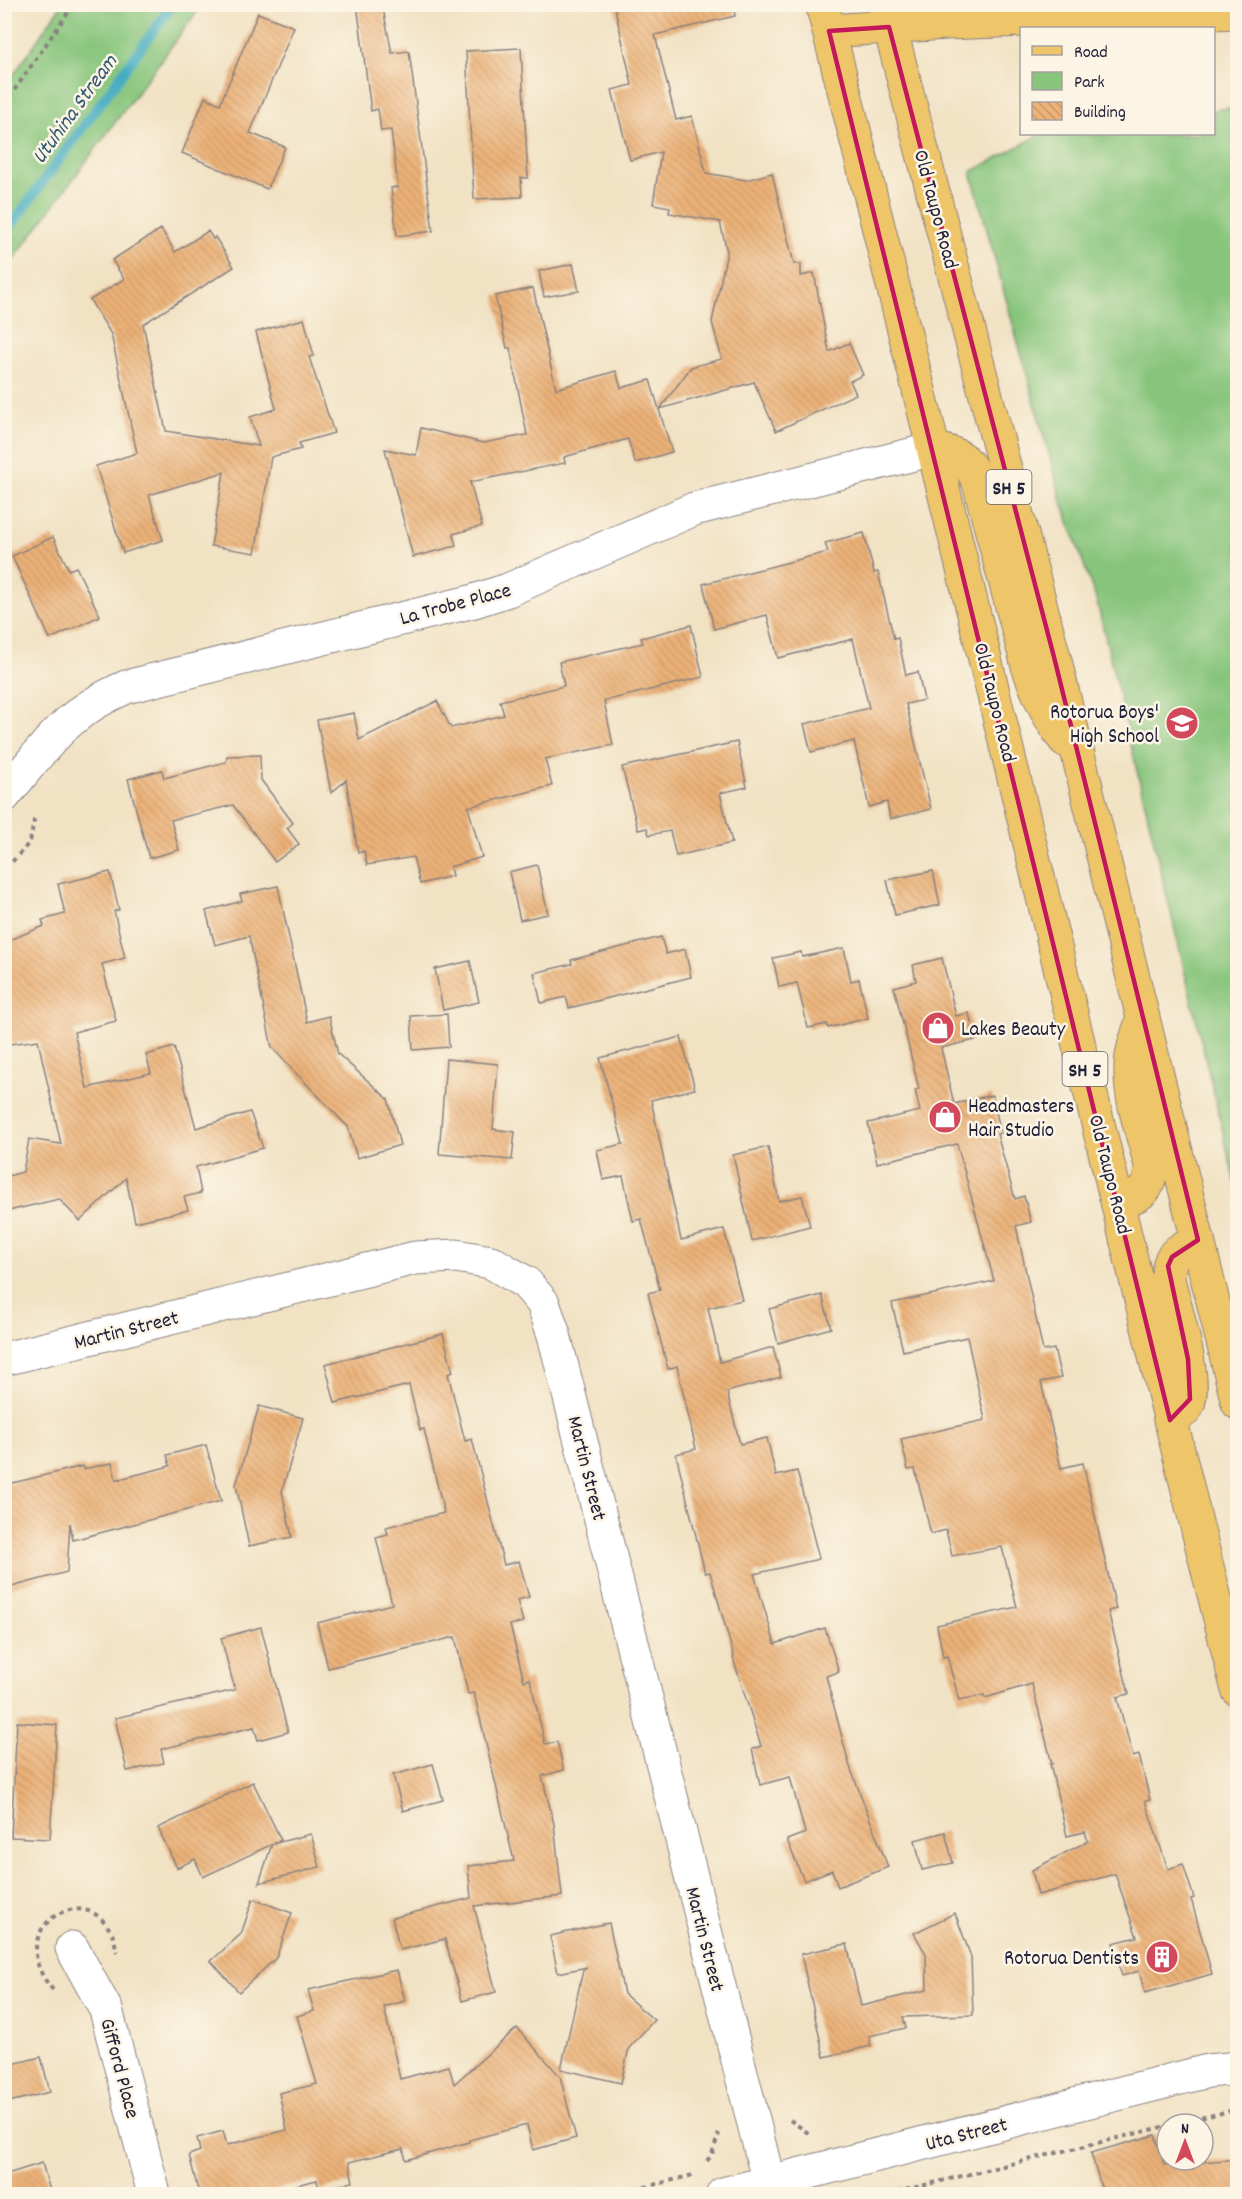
<svg xmlns="http://www.w3.org/2000/svg" width="1242" height="2199" font-family="Dekko,sans-serif">
<defs>
<pattern id="building-back-hatch" width="6" height="6" patternUnits="userSpaceOnUse" patternTransform="scale(1.5)"><rect width="6" height="6" fill="#ebb177"/><path d="M-1 5l2 2M0 0l6 6M5-1l2 2" fill="none" stroke="#c99868"/></pattern>
</defs>
<rect width="100%" height="100%" fill="#fcf5e5"/>
<filter id="ink" filterUnits="userSpaceOnUse"><feTurbulence type="fractalNoise" baseFrequency=".0167" numOctaves="2"/><feDisplacementMap in="SourceGraphic" scale="12" xChannelSelector="R" yChannelSelector="G"/><feConvolveMatrix kernelMatrix="1 2 1 2 8 2 1 2 1" color-interpolation-filters="sRGB"/></filter>
<filter id="wash" filterUnits="userSpaceOnUse"><feTurbulence type="fractalNoise" baseFrequency=".008" numOctaves="4" result="noise"/><feDisplacementMap in="SourceGraphic" scale="24" xChannelSelector="R" yChannelSelector="G"/><feGaussianBlur stdDeviation="1.35" result="paint"/><feColorMatrix in="noise" values="0 0 0 0 0 0 0 0 0 0 0 0 0 0 0 0 0 1.4 0 .05"/><feComposite in="paint" operator="in"/></filter>
<g filter="url(#wash)">
<rect width="100%" height="100%" fill="#f1e2c4"/>
<!-- park -->
<g fill="#87c57b" stroke="#54745b" stroke-width="1.5">
<path d="M62 4 202 5 5 271V87Z"/>
<path d="M1237 107H1238L1237 1191 1097 602 1062 502 971 172 1036 137 1052 134H1214V110Z"/>
</g>
<g fill="none" stroke-linecap="round" stroke-linejoin="round">
<!-- stream -->
<path stroke="#42acc1" stroke-width="10" d="M4 235 173 4"/>
</g>
<g id="blocks">
<!-- building -->
<g fill="url(#building-back-hatch)">
<path d="M357 4H382L392 53 409 51 433 231 397 236 391 188 398 187 391 130 381 131 378 109 371 111Z"/>
<path d="M614 4H733L735 16 655 35 676 120 692 116 706 173 746 180 772 173 794 264H801V276L814 273 829 352 849 343 863 375 850 381 856 394 776 431 754 382 660 409 691 367 722 359 712 322 727 252 720 222 669 213 670 207 653 204 661 152 630 160 612 90 632 85Z"/>
<path d="M258 13 294 27 250 133 285 147 267 189 182 153 205 97 220 104Z"/>
<path d="M521 48 528 178H521L522 197 474 199 466 51Z"/>
<path d="M161 229 175 252 208 231 213 239 215 237 234 267 143 324 166 431 259 446 250 417 276 409 256 332 304 319 314 356 309 357 334 433 299 443 301 449 271 457 255 553 211 546 224 472 149 495 163 540 123 553 96 466 137 453 111 334 90 300 124 279 112 260Z"/>
<path d="M573 264 579 291 544 297 539 271Z"/>
<path d="M533 288 556 389 616 371 621 388 650 380 672 452 635 463 628 439 564 457 565 463 470 482 482 526 453 534 456 546 413 557 385 449 416 455 421 428 483 443 527 435 510 348H507L495 296Z"/>
<path d="M864 533 874 573 878 572 894 639 898 638 906 675 918 672 924 700 906 704 931 809 890 819 887 802 869 807 854 741 811 752 804 724 869 708 853 639 778 658 767 615 714 629 703 584 828 552 825 543Z"/>
<path d="M53 537 69 570 76 567 100 616 50 639 12 556Z"/>
<path d="M691 625 703 677 604 701 613 745 545 759 552 786 468 807 482 857 450 867 452 876 420 884 413 857 367 865 364 851 358 853 346 780 331 793 317 720 354 713 359 740 437 701 451 728 504 715 500 701 564 686 559 662 643 643 641 638Z"/>
<path d="M737 742 747 787 720 793 732 843 676 856 670 831 649 835 647 828 638 830 622 767Z"/>
<path d="M260 755 261 780 293 823 287 828 299 844 275 862 233 805 171 820 179 850 149 858 128 779 162 770 164 778 226 762 227 756Z"/>
<path d="M537 865 548 914 520 920 509 872Z"/>
<path d="M933 871 940 905 895 915 887 880Z"/>
<path d="M110 872 119 910 114 911 125 958 102 964 116 1021 74 1032 87 1088 151 1073 146 1055 174 1047 196 1128 250 1112 263 1148 196 1167 201 1193 184 1197 188 1210 135 1222 126 1178 80 1221 59 1199 4 1212V1177L23 1172 29 1139 61 1144 38 1040 4 1045V942L44 926 42 920 65 914 58 884Z"/>
<path d="M278 886 307 1022 329 1016 338 1054 388 1099 400 1145 357 1158 348 1127 272 1048 249 936 215 945 206 911 242 901 240 894Z"/>
<path d="M661 937 666 954 685 949 691 977 569 1008 566 997 541 1003 534 973 572 964 571 960Z"/>
<path d="M844 948 851 981 859 979 868 1018 828 1028 827 1024 808 1028 797 983 779 987 773 958 801 952 802 957Z"/>
<path d="M942 958 956 1016 969 1013 975 1040 941 1048 954 1104 992 1095 1001 1133 997 1134 1015 1199 1024 1196 1031 1222 1016 1226 1043 1351 1054 1349 1061 1378 1041 1382 1061 1468 1083 1463 1116 1609 1108 1611 1129 1694 1117 1697 1133 1757 1139 1755 1150 1800 1145 1801 1168 1869 1183 1864 1194 1898 1191 1899 1212 1974 1145 1993 1139 1971 1122 1976 1113 1943 1137 1937 1115 1874 1038 1895 1032 1870 1088 1841 1085 1832 1067 1836 1050 1764H1052L1032 1684 985 1698 984 1695 959 1700 947 1656 943 1657 937 1625 1017 1607 1002 1547 952 1556 946 1530 931 1534 915 1469 908 1470 901 1439 985 1420 967 1337 903 1351 892 1303 994 1281 957 1144 877 1163 868 1123 920 1111 915 1090 919 1089 894 987 916 981 913 965Z"/>
<path d="M470 961 479 1002 443 1010 435 969Z"/>
<path d="M447 1014 449 1047 413 1050 411 1016Z"/>
<path d="M681 1037 695 1089 651 1100 681 1240 724 1229 742 1300 708 1308 720 1362 773 1347 781 1377 727 1392 740 1444 767 1438 776 1476 797 1471 819 1559 754 1574 775 1644 825 1628 839 1672 826 1676 849 1764 888 1867 838 1887 832 1870 804 1881 787 1840 805 1833 790 1777 760 1785 752 1749 761 1746 733 1658 734 1657 710 1572 705 1573 676 1454 696 1449 677 1366 668 1369 648 1293 660 1290 641 1219 633 1221 623 1176 603 1180 597 1150 623 1144 600 1058Z"/>
<path d="M446 1059 498 1064 493 1129 515 1132 512 1160 439 1154Z"/>
<path d="M768 1147 779 1201 802 1196 810 1226 752 1241 733 1155Z"/>
<path d="M822 1295 831 1328 778 1343 769 1309Z"/>
<path d="M443 1334 453 1372 448 1374 465 1441 472 1439 504 1565 519 1561 529 1597 517 1600 523 1622 510 1625 524 1681 530 1679 545 1744 557 1742 564 1770 542 1776 554 1824 562 1896 474 1906 496 1992 462 2001 445 1939 400 1950 392 1918 471 1898 468 1866 514 1861 474 1693 468 1694 455 1637 328 1668 317 1623 392 1604 376 1537 388 1534 386 1527 444 1513 424 1429 420 1430 409 1385 335 1403 325 1364Z"/>
<path d="M259 1406 303 1418 282 1491 292 1537 249 1546 236 1485Z"/>
<path d="M206 1445 221 1501 73 1540 70 1523 67 1572 4 1589V1485L83 1466 84 1469 112 1463 116 1480 170 1466 167 1455Z"/>
<path d="M261 1627 288 1732 258 1740 254 1727 161 1749 164 1763 127 1771 115 1718 235 1690 221 1638Z"/>
<path d="M17 1722 57 1725 50 1839 11 1837Z"/>
<path d="M433 1764 443 1800 403 1811 393 1775Z"/>
<path d="M253 1782 281 1840 203 1877 195 1859 177 1868 158 1828Z"/>
<path d="M945 1832 953 1863 922 1870 915 1840Z"/>
<path d="M311 1834 320 1867 259 1883 272 1844Z"/>
<path d="M253 1899 292 1913 276 1958 239 1992 211 1961 241 1934Z"/>
<path d="M955 1913 971 1957 973 2015 903 2017 906 2028 869 2036 871 2046 824 2057 801 1954 847 1944 861 2006 927 1990 926 1954 914 1933Z"/>
<path d="M609 1923 624 1994 654 2020 629 2048 621 2083 561 2069 583 1970 587 1967 558 1973 550 1936Z"/>
<path d="M397 1970 405 2001 384 2007 400 2079 449 2066 454 2084 517 2028 560 2076 576 2138 533 2150 527 2125 469 2140V2142L406 2160 403 2149 349 2162 353 2182 319 2190 317 2180 259 2194H199L189 2155 200 2151 197 2138 223 2131 227 2145 287 2130 279 2093 317 2084 297 2016 314 2011 308 1990Z"/>
<path d="M41 2057 50 2092 9 2102 4 2083V2066Z"/>
<path d="M1155 2135 1164 2165 1238 2159V2194H1103L1091 2153Z"/>
<path d="M42 2163 51 2194H4V2175Z"/>
</g>
</g>
</g>
<g filter="url(#ink)">
<use href="#blocks" fill-opacity="0" stroke="#8a8280" stroke-width="1.5"/>
<g fill="none" stroke-linecap="round" stroke-linejoin="round">
<!-- street casing -->
<g stroke="#8a8280" stroke-width="35">
<g id="street">
<path d="M4 796C25 771 45 743 70 721 87 706 106 696 126 687L474 601 508 590 694 509 934 449"/>
<path d="M4 1359 415 1258 456 1256 491 1262 526 1283 543 1303 554 1335 769 2183"/>
<path d="M72 1948 106 2010 154 2194"/>
<path d="M723 2194 1208 2071 1238 2068"/>
</g>
</g>
<!-- primary casing -->
<g stroke="#8a8280" stroke-width="35">
<path id="primary" d="M829 31 946 23 1238 12"/>
</g>
<!-- highway casing -->
<g stroke="#8a8280" stroke-width="35">
<g id="highway">
<path d="M822 4C966 565 1096 1129 1238 1690"/>
<path d="M884 4 1054 657 1238 1403"/>
<path d="M934 449C961 454 967 458 979 483L1028 666C1037 693 1048 717 1065 740"/>
<path d="M1118 1202C1142 1195 1150 1191 1151 1165 1143 1134 1130 1101 1131 1069 1131 1053 1136 1039 1141 1024"/>
<path d="M1170 1420C1174 1417 1181 1414 1185 1410 1202 1390 1174 1305 1168 1279 1168 1254 1177 1250 1198 1240"/>
</g>
</g>
<!-- path -->
<g stroke="#8a8280" stroke-width="4" stroke-dasharray="4.5 4.5" stroke-linecap="butt">
<path d="M4 105 74 4"/>
<path d="M4 864 11 863 30 842 35 815"/>
<path d="M53 1990C0 1930 85 1876 112 1934 115 1939 115 1946 117 1952"/>
<path d="M790 2120 811 2135"/>
<path d="M1175 2124 1238 2109"/>
<path d="M707 2161 712 2154 719 2133"/>
<path d="M618 2194 693 2175"/>
<path d="M888 2194 1167 2126"/>
</g>
<!-- street -->
<use href="#street" stroke="#fff" stroke-width="33"/>
<!-- primary -->
<use href="#primary" stroke="#eec569" stroke-width="33"/>
<!-- highway -->
<use href="#highway" stroke="#eec569" stroke-width="33"/>
</g>
</g>
<!-- marked area -->
<path fill="none" stroke="#c2185b" stroke-width="4.5" stroke-linejoin="round" d="M889 27 1054 657 1198 1240 1172 1257 1168 1266 1188 1359 1190 1399 1170 1420 829 31Z"/>
<!-- icons -->
<defs>
<g id="school-disc" transform="scale(1.725)"><circle r="9.5" fill="#d1495b" stroke="#fcf5e5"/><path d="M0-5L7-2L0 1L-7-2ZM-4 1L0 2.5L4 1V4Q0 6-4 4Z" fill="#fff"/></g>
<g id="shop-disc" transform="scale(1.725)"><circle r="9.5" fill="#d1495b" stroke="#fcf5e5"/><path d="M-5-2.5h2.3a2.7 3.5 0 0 1 5.4 0H5L5.5 6h-11ZM-1.5-2.5h3a1.5 2.3 0 0 0-3 0Z" fill="#fff"/></g>
<g id="building-disc" transform="scale(1.725)"><circle r="9.5" fill="#d1495b" stroke="#fcf5e5"/><path d="M-4-6H4V6H1V3H-1V6H-4ZM-2.5-4.3h1.7v1.8h-1.7ZM.8-4.3h1.7v1.8H.8ZM-2.5-1h1.7V.8h-1.7ZM.8-1h1.7V.8H.8Z" fill="#fff"/></g>
</defs>
<g fill-rule="evenodd">
<use href="#school-disc" x="1182" y="723"/>
<use href="#shop-disc" x="938" y="1028"/>
<use href="#shop-disc" x="945" y="1117"/>
<use href="#building-disc" x="1162" y="1957"/>
</g>
<g text-anchor="middle" stroke-width="5" stroke-linejoin="round" paint-order="stroke">
<!-- shield labels -->
<g fill="#fcf5e5" stroke="#63616e" stroke-width="1.5">
<rect x="986.5" y="470" width="45" height="34" rx="4.5"/>
<rect x="1062.5" y="1052" width="45" height="34" rx="4.5"/>
</g>
<g font-size="20" font-weight="bold" fill="#22223b">
<text x="1009" y="494">SH 5</text>
<text x="1085" y="1076">SH 5</text>
</g>
<!-- street labels -->
<g font-size="21" fill="#22223b" stroke="#fcf5e5">
<text transform="translate(937 209) rotate(75)" y="7">Old Taupo Road</text>
<text transform="translate(455 603) rotate(-15)" y="7">La Trobe Place</text>
<text transform="translate(996 702) rotate(76)" y="7">Old Taupo Road</text>
<text transform="translate(1111 1174) rotate(76)" y="7">Old Taupo Road</text>
<text transform="translate(126 1329) rotate(-14)" y="7">Martin Street</text>
<text transform="translate(588 1468) rotate(76)" y="7">Martin Street</text>
<text transform="translate(706 1939) rotate(76)" y="7">Martin Street</text>
<text transform="translate(121 2068) rotate(75)" y="7">Gifford Place</text>
<text transform="translate(966 2133) rotate(-14)" y="7">Uta Street</text>
</g>
<!-- poi labels -->
<g font-size="21" fill="#22223b" stroke="#fcf5e5" text-anchor="end">
<text x="1159" y="718">Rotorua Boys'<tspan x="1159" dy="24">High School</tspan></text>
<text x="961" y="1035" text-anchor="start">Lakes Beauty</text>
<text x="968" y="1112" text-anchor="start">Headmasters<tspan x="968" dy="24">Hair Studio</tspan></text>
<text x="1139" y="1964">Rotorua Dentists</text>
</g>
<!-- water labels -->
<g font-size="22" font-style="italic" fill="#2f5971" stroke="#fcf5e5">
<text transform="translate(73 108) rotate(-54)" y="8">Utuhina Stream</text>
</g>
</g>
<!-- margin -->
<rect width="1242" height="2199" fill="none" stroke="#fcf5e5" stroke-width="24"/>
<!-- legend -->
<rect x="1020" y="27" width="195" height="108" fill="#fcf5e5" stroke="#a5a1a1" stroke-width="1.5"/>
<rect x="1032" y="46" width="30" height="9" fill="#eec569" stroke="#a5a1a1" stroke-width="1.5"/>
<text x="1074" y="57" font-size="18" fill="#22223b">Road</text>
<rect x="1032" y="72" width="30" height="18" fill="#87c57b" stroke="#a5a1a1" stroke-width="1.5"/>
<text x="1074" y="87" font-size="18" fill="#22223b">Park</text>
<rect x="1032" y="102" width="30" height="18" fill="url(#building-back-hatch)" stroke="#a5a1a1" stroke-width="1.5"/>
<text x="1074" y="117" font-size="18" fill="#22223b">Building</text>
<!-- north arrow -->
<g transform="translate(1185 2142)"><circle r="28" fill="#fcf5e5" stroke="#a5a1a1" stroke-width="1.5"/>
<path d="M0-4.5L10 22L0 15L-10 22Z" fill="#d1495b"/>
<text y="-9" font-size="16" font-weight="bold" text-anchor="middle" fill="#22223b">N</text>
</g>
</svg>
